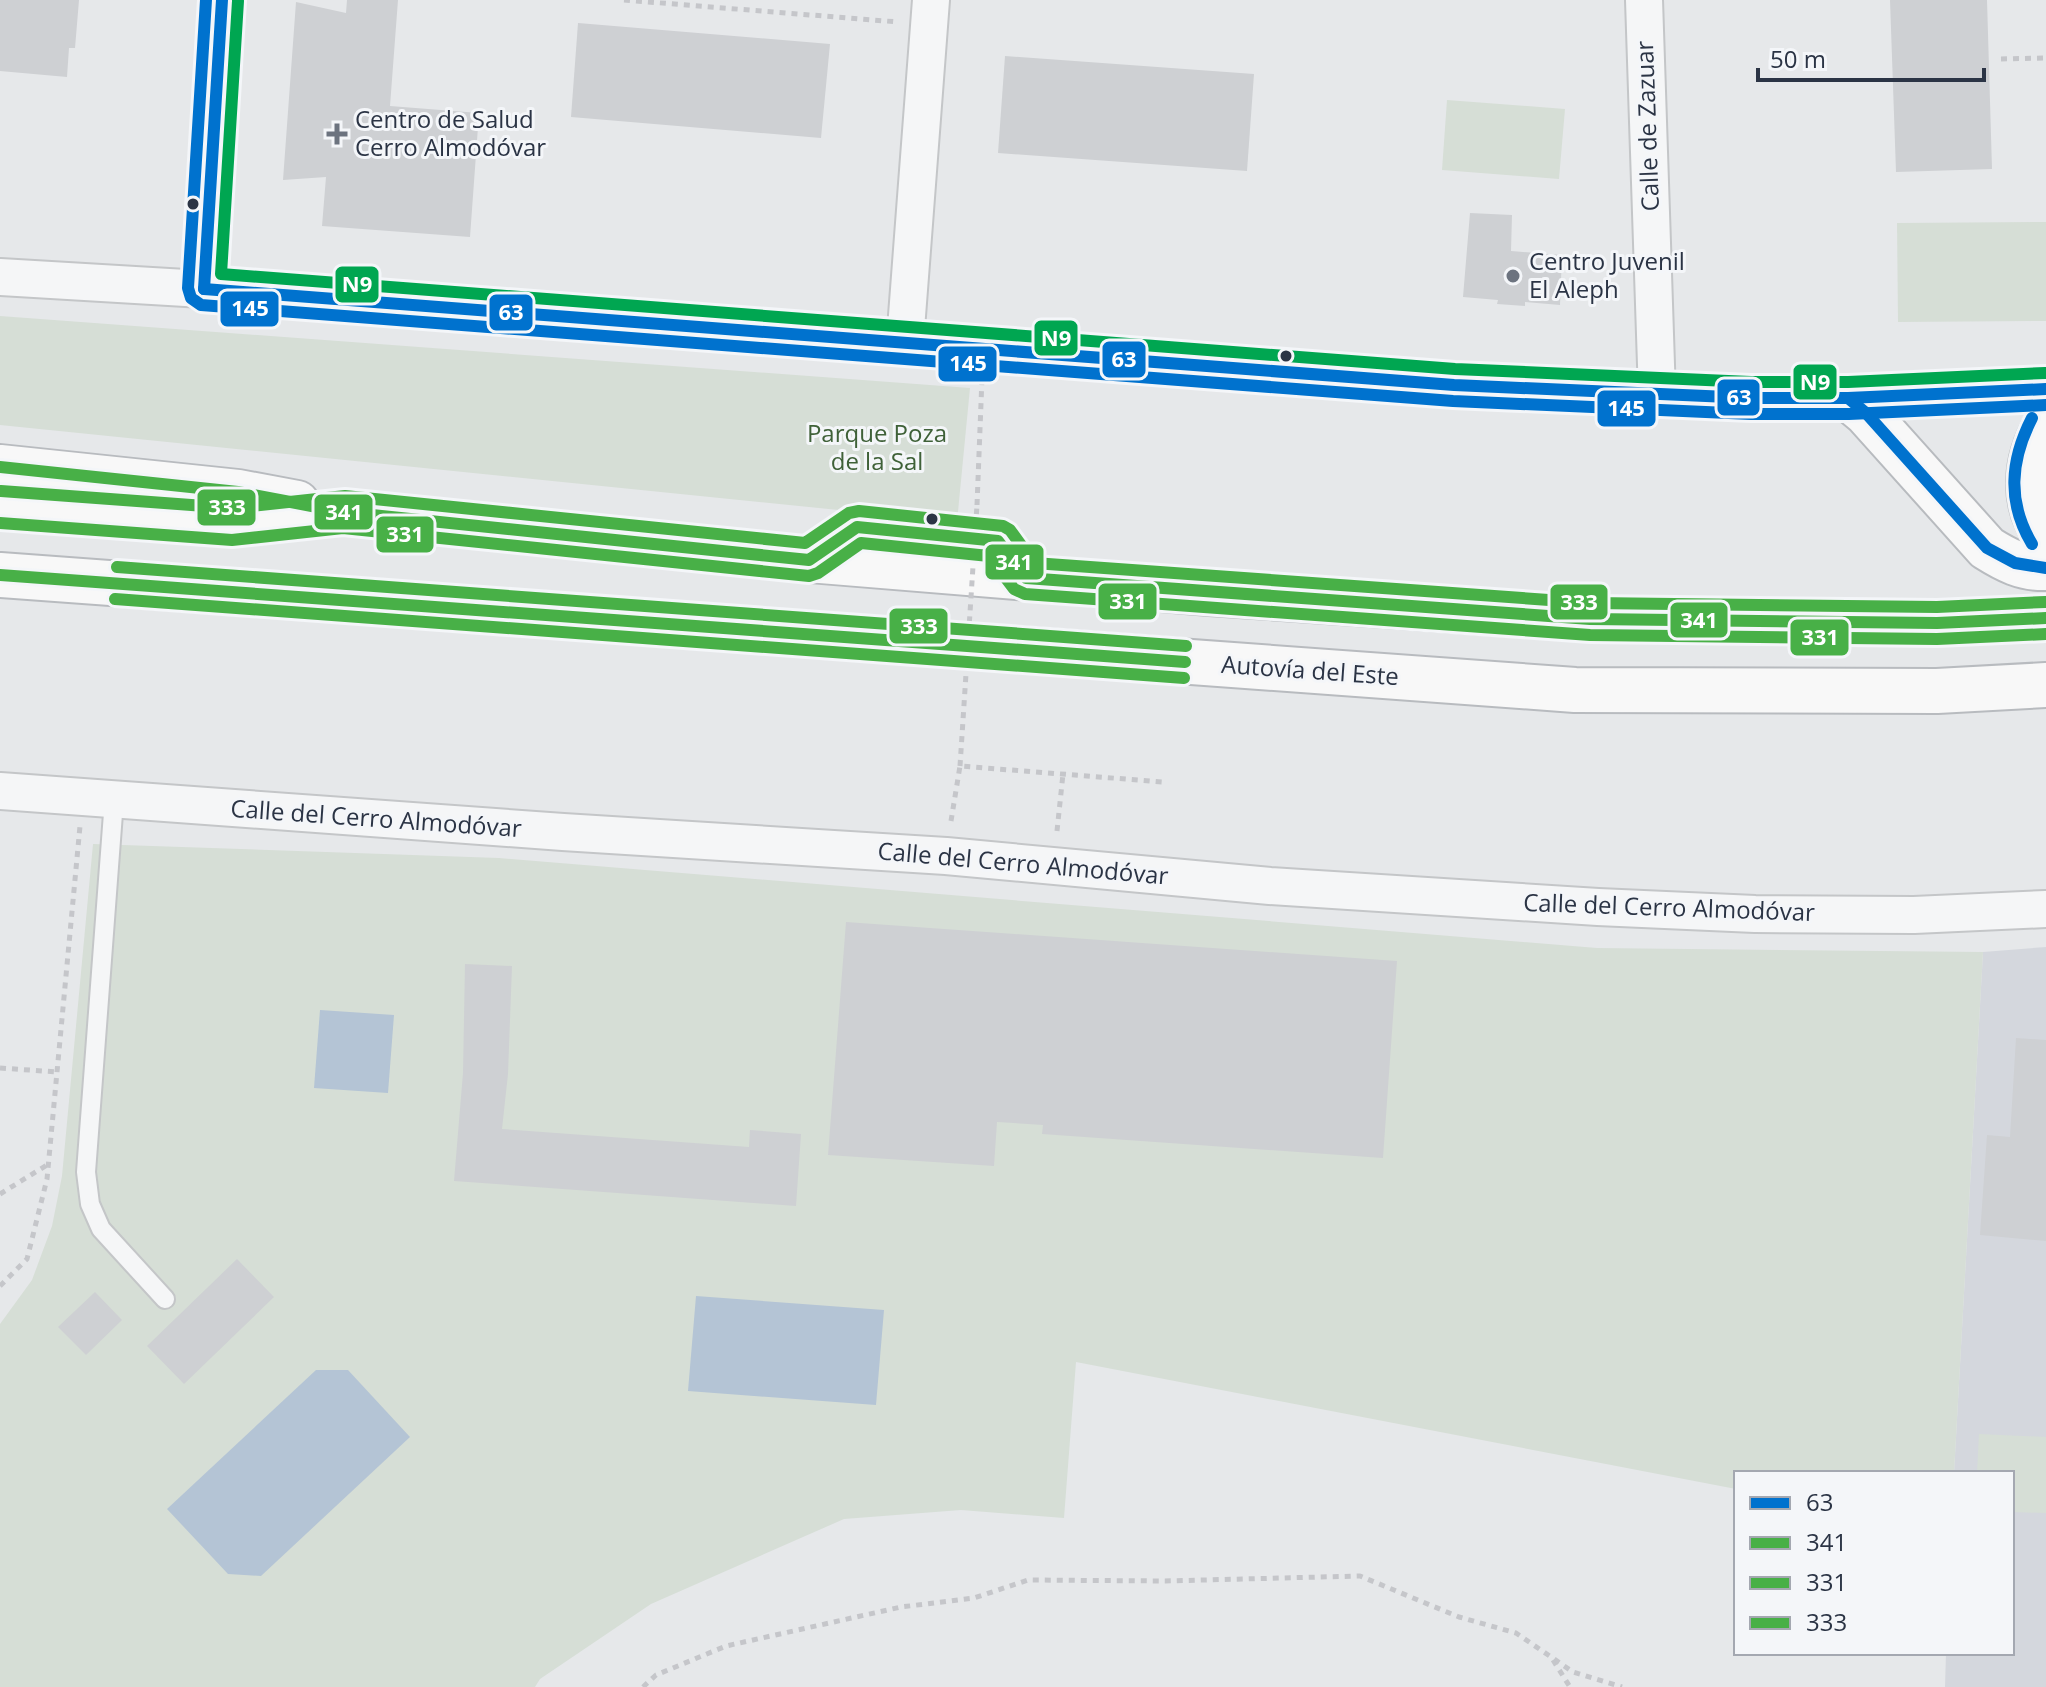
<svg xmlns="http://www.w3.org/2000/svg" width="2046" height="1687" font-family="'Open Sans',sans-serif">
<rect width="100%" height="100%" fill="#e6e8ea"/>
<!-- built -->
<path fill="#d4d7dd" d="M2046 947V1687H1945L1946 1653H2012V1473H1954L1983 952Z"/>
<!-- green -->
<g fill="#d6ded6">
<path d="M1447 100 1565 109 1559 179 1442 170Z"/>
<path d="M2046 222V321L1898 322 1897 223Z"/>
<path d="M0 316 970 388 957 522 0 425Z"/>
<path d="M93 844 499 858 1597 948 1983 952 1954 1473H1736V1489L1076 1362 1064 1518 961 1510 844 1519 651 1604 540 1679 535 1687H0V1324L32 1280 52 1226 62 1176Z"/>
<path d="M1979 1434 2046 1437V1513L2012 1512V1473H1977Z"/>
</g>
<!-- water -->
<g fill="#b4c4d5">
<path d="M320 1010 394 1015 388 1093 314 1088Z"/>
<path d="M696 1296 884 1310 876 1405 688 1391Z"/>
<path d="M316 1370H348L410 1437 261 1576 228 1574 167 1509Z"/>
</g>
<!-- building -->
<g fill="#ced0d3">
<path d="M0 0H79L75 48H69L67 77 0 71Z"/>
<path d="M347 0H398L390 106 479 113 470 237 322 226 326 177 283 180 296 2 346 13Z"/>
<path d="M1890 0H1987L1992 169 1896 172Z"/>
<path d="M578 23 830 44 821 138 571 117Z"/>
<path d="M1005 56 1254 74 1247 171 998 153Z"/>
<path d="M1470 213 1512 215 1511 251 1562 255 1560 305 1525 302V306L1497 304 1498 300 1463 297Z"/>
<path d="M846 922 1397 961 1383 1158 1042 1134 1043 1125 997 1122 994 1166 828 1155Z"/>
<path d="M465 964 512 966 508 1074 502 1129 749 1147 750 1130 801 1134 796 1206 454 1181 463 1073Z"/>
<path d="M2016 1038 2046 1040V1241L1980 1235 1987 1135 2010 1137Z"/>
<path d="M237 1259 274 1297 184 1384 147 1346Z"/>
<path d="M95 1292 122 1320 86 1355 58 1327Z"/>
</g>
<g fill="none" stroke-linecap="round" stroke-linejoin="round">
<!-- service casing -->
<g stroke="#c4c6c8" stroke-width="22">
<g id="service">
<path d="M820 553 857 527 998 541 1022 573"/>
<path d="M114 800 86 1172 90 1204 101 1229 165 1299"/>
</g>
</g>
<!-- minor casing -->
<g stroke="#c4c6c8" stroke-width="40">
<g id="minor">
<path d="M1644 0 1657 395"/>
<path d="M0 277 253 292 1454 385 1751 398H1848L2046 389"/>
<path d="M204 289 222 0"/>
<path d="M905 342 931 0"/>
<path d="M0 791 563 832 946 856 1270 886 1598 907 1755 914 1914 915 2046 909"/>
</g>
</g>
<!-- motorway casing -->
<g stroke="#b8bbbf" stroke-width="48">
<g id="motorway">
<path d="M1848 398 1866 413 1987 548C2006 560 2023 569 2046 568"/>
<path d="M2046 425C2026 460 2021 501 2046 536"/>
<path d="M0 467 238 492 297 503"/>
<path d="M0 507 232 524 343 512 809 560 1210 593 1590 619 1937 623 2046 618"/>
<path d="M0 575 1575 690 1937 691 2046 685"/>
</g>
</g>
<!-- path -->
<g stroke="#c5c6ca" stroke-width="5" stroke-dasharray="6 6" stroke-linecap="butt">
<path d="M624 0 898 22"/>
<path d="M2001 59 2046 58"/>
<path d="M977 505 982 378"/>
<path d="M951 821 960 766 1163 782"/>
<path d="M1057 831 1063 774"/>
<path d="M0 1068 57 1072"/>
<path d="M0 1194 47 1165"/>
<path d="M0 1286 27 1259 47 1179 80 826"/>
<path d="M1553 1660 1570 1687"/>
<path d="M643 1687 656 1675 726 1646 901 1607 974 1598 1028 1580 1165 1581 1360 1576 1459 1617 1516 1633 1573 1672 1622 1687"/>
</g>
<!-- service -->
<use href="#service" stroke="#f5f6f7" stroke-width="18"/>
<!-- minor -->
<use href="#minor" stroke="#f5f6f7" stroke-width="36"/>
<!-- motorway -->
<use href="#motorway" stroke="#f8f8f8" stroke-width="44"/>
<!-- path-bridge -->
<path stroke="#c5c6ca" stroke-width="5" stroke-dasharray="6 6" stroke-linecap="butt" d="M960 766 977 505"/>
<!-- bus-1 casing -->
<g stroke="#f4f6f9" stroke-width="18">
<g id="bus-1">
<path d="M204 289 1454 385 1751 398H1848L2046 389"/>
<path d="M204 289 222 0"/>
<path d="M1848 398 1866 413 1987 548 2015 563 2046 568"/>
</g>
</g>
<!-- bus-2 casing -->
<g stroke="#f4f6f9" stroke-width="18">
<g id="bus-2">
<path d="M0 467 238 492 343 512 809 560 857 527 998 541 1026 578 1590 619 1937 623 2046 618"/>
<path d="M0 575 1185 662"/>
</g>
</g>
<!-- bus-3 casing -->
<g stroke="#f4f6f9" stroke-width="18">
<g id="bus-3">
<path d="M0 523 232 540 343 528 809 576 818 573 861 543 989 556 1014 589 1025 594 1590 635 1937 639 2046 634"/>
<path d="M115 599 1184 678"/>
</g>
</g>
<!-- bus-4 casing -->
<g stroke="#f4f6f9" stroke-width="18">
<g id="bus-4">
<path d="M1 491 232 508 345 496 805 543 849 513 859 511 1003 526 1010 530 1034 563 1591 603 1937 607 2045 602"/>
<path d="M117 567 1186 646"/>
</g>
</g>
<!-- bus-5 casing -->
<g stroke="#f4f6f9" stroke-width="18">
<g id="bus-5">
<path d="M206 0 188 288 191 298 201 305 1453 401 1751 414H1849L2046 405"/>
<path d="M2032 418C2010 461 2007 502 2032 544"/>
</g>
</g>
<!-- bus-6 casing -->
<g stroke="#f4f6f9" stroke-width="18">
<path id="bus-6" d="M238 1 221 274 1455 369 1751 382H1848L2045 373"/>
</g>
<!-- bus-1 -->
<use href="#bus-1" stroke="#0072ce" stroke-width="12"/>
<!-- bus-2 -->
<use href="#bus-2" stroke="#48b047" stroke-width="12"/>
<!-- bus-3 -->
<use href="#bus-3" stroke="#48b047" stroke-width="12"/>
<!-- bus-4 -->
<use href="#bus-4" stroke="#48b047" stroke-width="12"/>
<!-- bus-5 -->
<use href="#bus-5" stroke="#0072ce" stroke-width="12"/>
<!-- bus-6 -->
<use href="#bus-6" stroke="#00a651" stroke-width="12"/>
</g>
<!-- markers -->
<g fill="#6c737f" stroke="#f4f6f9" stroke-width="3">
<path d="M333 122h8v8h8v8h-8v8h-8v-8h-8v-8h8z"/>
<circle cx="1513" cy="276" r="8"/>
</g>
<g fill="#2b3445" stroke="#f4f6f9" stroke-width="3">
<circle cx="193" cy="204" r="7"/>
<circle cx="1286" cy="356" r="7"/>
<circle cx="932" cy="519" r="7"/>
</g>
<g text-anchor="middle" stroke-width="6" stroke-linejoin="round" paint-order="stroke">
<!-- poi labels -->
<g font-size="24" fill="#2b3445" stroke="#f4f6f9" text-anchor="start">
<text x="355" y="128">Centro de Salud<tspan x="355" dy="28">Cerro Almodóvar</tspan></text>
<text x="1529" y="270">Centro Juvenil<tspan x="1529" dy="28">El Aleph</tspan></text>
</g>
<!-- street labels -->
<g font-size="24" fill="#2b3445" stroke="#f4f6f9">
<text transform="translate(1648 126) rotate(-92)" y="8">Calle de Zazuar</text>
<text transform="translate(1310 671) rotate(4)" y="8">Autovía del Este</text>
<text transform="translate(376 819) rotate(4)" y="8">Calle del Cerro Almodóvar</text>
<text transform="translate(1023 864) rotate(5)" y="8">Calle del Cerro Almodóvar</text>
<text transform="translate(1669 908) rotate(2)" y="8">Calle del Cerro Almodóvar</text>
</g>
<!-- park labels -->
<g font-size="24" fill="#3f6138" stroke="#f4f6f9">
<text x="877" y="442">Parque Poza<tspan x="877" dy="28">de la Sal</tspan></text>
</g>
</g>
<g stroke="#f4f6f9" stroke-width="3">
<rect x="334" y="265" width="46" height="39" rx="8" fill="#00a651"/>
<rect x="219" y="290" width="61" height="38" rx="8" fill="#0072ce"/>
<rect x="488" y="293" width="46" height="39" rx="8" fill="#0072ce"/>
<rect x="1033" y="319" width="46" height="38" rx="8" fill="#00a651"/>
<rect x="1101" y="340" width="46" height="39" rx="8" fill="#0072ce"/>
<rect x="937" y="345" width="61" height="38" rx="8" fill="#0072ce"/>
<rect x="1792" y="363" width="46" height="38" rx="8" fill="#00a651"/>
<rect x="1716" y="378" width="45" height="39" rx="8" fill="#0072ce"/>
<rect x="1596" y="389" width="61" height="39" rx="8" fill="#0072ce"/>
<rect x="196" y="488" width="61" height="39" rx="8" fill="#48b047"/>
<rect x="313" y="493" width="61" height="38" rx="8" fill="#48b047"/>
<rect x="375" y="515" width="60" height="39" rx="8" fill="#48b047"/>
<rect x="984" y="543" width="61" height="38" rx="8" fill="#48b047"/>
<rect x="1097" y="582" width="61" height="39" rx="8" fill="#48b047"/>
<rect x="1549" y="583" width="60" height="38" rx="8" fill="#48b047"/>
<rect x="1669" y="601" width="60" height="38" rx="8" fill="#48b047"/>
<rect x="888" y="607" width="61" height="38" rx="8" fill="#48b047"/>
<rect x="1789" y="618" width="61" height="39" rx="8" fill="#48b047"/>
</g>
<g font-size="22" text-anchor="middle" font-weight="bold" fill="#fff">
<text x="357" y="292">N9</text>
<text x="250" y="316">145</text>
<text x="511" y="320">63</text>
<text x="1056" y="346">N9</text>
<text x="1124" y="367">63</text>
<text x="968" y="371">145</text>
<text x="1815" y="390">N9</text>
<text x="1739" y="405">63</text>
<text x="1626" y="416">145</text>
<text x="227" y="515">333</text>
<text x="344" y="520">341</text>
<text x="405" y="542">331</text>
<text x="1014" y="570">341</text>
<text x="1128" y="609">331</text>
<text x="1579" y="610">333</text>
<text x="1699" y="628">341</text>
<text x="919" y="634">333</text>
<text x="1820" y="645">331</text>
</g>
<!-- legend -->
<rect x="1734" y="1471" width="280" height="184" fill="#f4f6f9" stroke="#a4a8b1" stroke-width="2"/>
<rect x="1750" y="1497" width="40" height="12" fill="#0072ce" stroke="#a4a8b1" stroke-width="2"/>
<text x="1806" y="1511" font-size="24" fill="#2b3445">63</text>
<rect x="1750" y="1537" width="40" height="12" fill="#48b047" stroke="#a4a8b1" stroke-width="2"/>
<text x="1806" y="1551" font-size="24" fill="#2b3445">341</text>
<rect x="1750" y="1577" width="40" height="12" fill="#48b047" stroke="#a4a8b1" stroke-width="2"/>
<text x="1806" y="1591" font-size="24" fill="#2b3445">331</text>
<rect x="1750" y="1617" width="40" height="12" fill="#48b047" stroke="#a4a8b1" stroke-width="2"/>
<text x="1806" y="1631" font-size="24" fill="#2b3445">333</text>
<!-- scale -->
<path d="M1758 68v12h226v-12" fill="none" stroke="#2b3445" stroke-width="4"/>
<text x="1770" y="68" font-size="24" fill="#2b3445" stroke="#f4f6f9" stroke-width="6" paint-order="stroke">50 m</text>
</svg>
